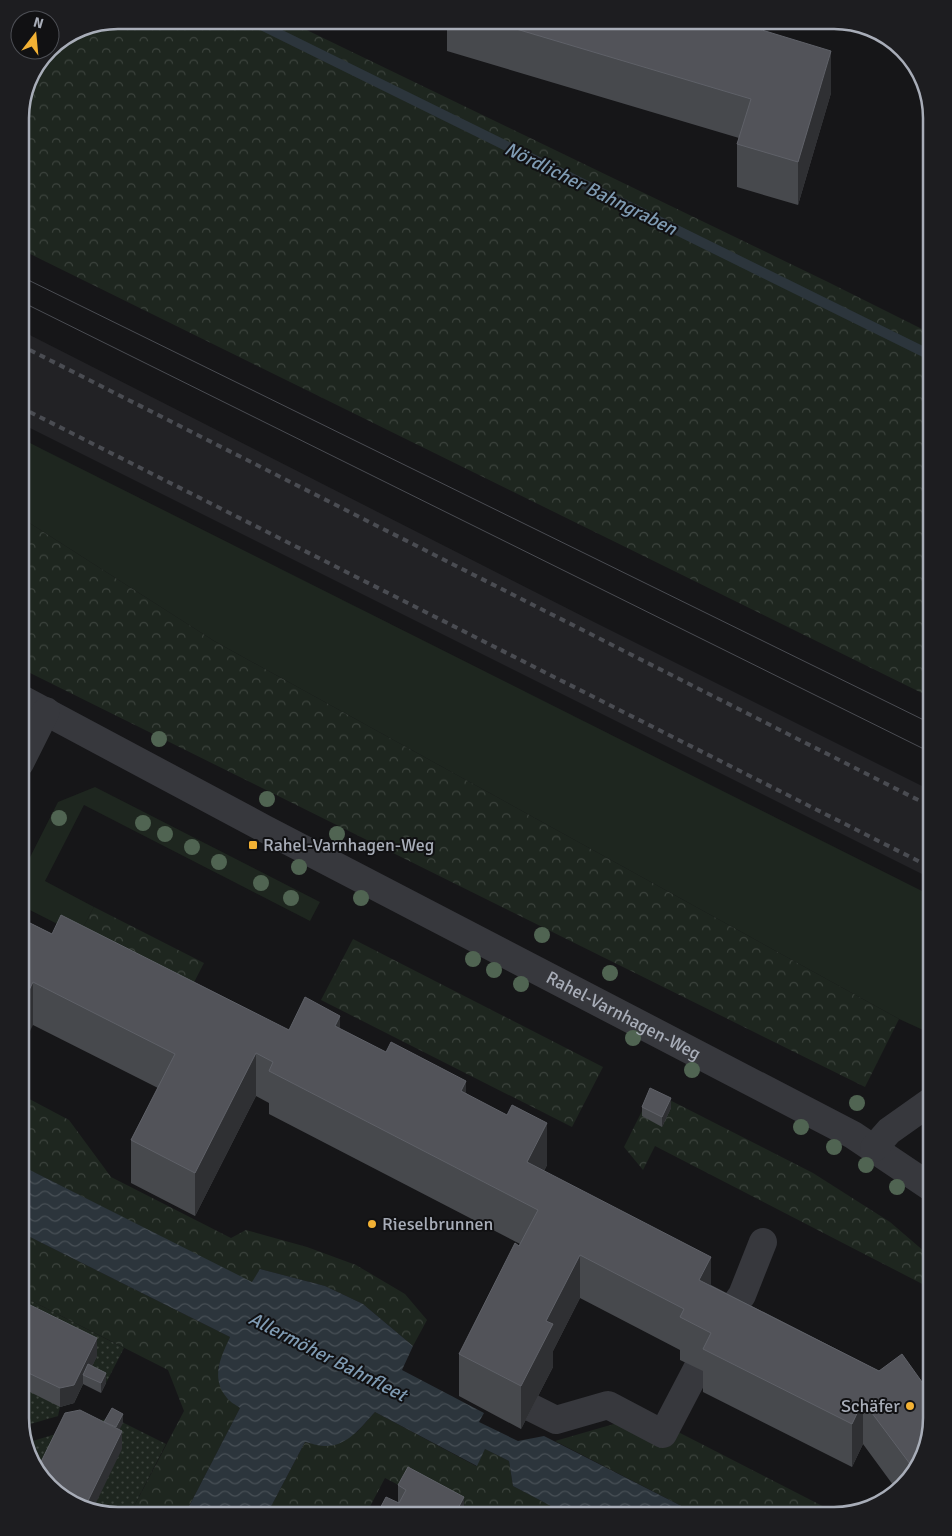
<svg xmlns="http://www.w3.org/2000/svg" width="952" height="1536" font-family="Signika,sans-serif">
<defs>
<pattern id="park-crowns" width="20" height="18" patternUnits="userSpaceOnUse" patternTransform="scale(1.25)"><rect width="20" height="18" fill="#1e261f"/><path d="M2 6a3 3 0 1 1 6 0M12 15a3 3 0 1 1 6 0" fill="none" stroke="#3c433d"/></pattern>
<pattern id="garden-dots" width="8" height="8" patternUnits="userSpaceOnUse" patternTransform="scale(1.25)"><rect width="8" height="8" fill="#1e261f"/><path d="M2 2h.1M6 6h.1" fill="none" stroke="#3c433d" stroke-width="1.8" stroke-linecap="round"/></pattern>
<pattern id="water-waves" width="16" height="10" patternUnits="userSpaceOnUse" patternTransform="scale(1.25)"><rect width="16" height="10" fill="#2c353c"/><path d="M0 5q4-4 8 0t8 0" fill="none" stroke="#485056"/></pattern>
</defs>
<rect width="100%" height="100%" fill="#161618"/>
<!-- built -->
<path fill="#222225" d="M20 330 594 622 932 791V879L20 423Z"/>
<!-- grass -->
<g fill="#1e261f">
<path d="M20 438 932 896V1034L899 1019 214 641 20 517Z"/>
<path d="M95 787 320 902 310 921 84 805 45 881 94 907 79 935 20 905V877L58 802Z"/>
</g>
<!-- park -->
<g fill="url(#park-crowns)">
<path d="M118 20H286L828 282 932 334V698L20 249V112L28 80 50 48 81 27Z"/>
<path d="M20 517 214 641 899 1019 865 1087 20 668Z"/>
<path d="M94 907 204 963 189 992 79 935Z"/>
<path d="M353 939 603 1067 572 1127 321 1000Z"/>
<path d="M652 1091 813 1173 890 1222 932 1258V1289L655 1146 643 1170 624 1147Z"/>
<path d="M20 1094 69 1120 111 1177 231 1238 246 1230 307 1247 356 1265 405 1294 427 1320 413 1346 363 1304 325 1286 260 1269 252 1283 20 1165Z"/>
<path d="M20 1232 230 1337 218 1368 228 1399 240 1408 184 1516H129L184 1411 168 1370 20 1295Z"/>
<path d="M375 1412 476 1466 485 1449 509 1461 513 1486 570 1516H458L385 1478 365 1516H266L305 1442 324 1446 357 1432Z"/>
<path d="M645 1415 840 1515 834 1516H701L555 1441Z"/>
</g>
<!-- garden -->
<g fill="url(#garden-dots)">
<path d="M20 1295 124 1348 106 1383 88 1374 74 1403 60 1407 58 1416 27 1425 24 1414 20 1413Z"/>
<path d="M112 1417 166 1444 129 1516H112L64 1500 30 1461 26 1443Z"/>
</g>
<!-- water -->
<path fill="url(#water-waves)" d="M20 1165 252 1282 260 1269 325 1286 363 1304 413 1346 402 1370 484 1413 479 1422 518 1441 544 1436 701 1516H570L513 1486 509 1461 485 1449 477 1466 375 1412C361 1427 347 1447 324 1446 318 1446 311 1443 305 1442L266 1516H184L240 1408C236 1405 230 1402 227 1398 210 1378 221 1357 230 1337L20 1232Z"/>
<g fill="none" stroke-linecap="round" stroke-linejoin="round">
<!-- stream -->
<path stroke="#2c353c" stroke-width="10" d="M251 20 932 356"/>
<!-- minor -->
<g stroke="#37383d" stroke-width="28">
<path id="s1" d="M20 698 265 829 853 1135 932 1188"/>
<path d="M20 763 46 711"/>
<path d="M874 1148 889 1131 930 1102 932 1103"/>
<path d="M717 1330 742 1295 763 1242"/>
<path d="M532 1408 556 1420 608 1405 663 1434 697 1369"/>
</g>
<!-- tram -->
<g stroke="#4a4c52" stroke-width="1">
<path d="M20 276 932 724"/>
<path d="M20 301 932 753"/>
</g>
<!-- rail -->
<g stroke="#4a4c52" stroke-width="4" stroke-dasharray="6 5" stroke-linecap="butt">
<path d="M20 345 932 807"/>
<path d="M20 407 932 868"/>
</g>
</g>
<!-- trees -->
<g fill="#506452">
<circle cx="159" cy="739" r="8"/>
<circle cx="267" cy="799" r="8"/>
<circle cx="59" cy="818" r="8"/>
<circle cx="143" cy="823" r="8"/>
<circle cx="165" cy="834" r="8"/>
<circle cx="337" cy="834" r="8"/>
<circle cx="192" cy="847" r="8"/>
<circle cx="219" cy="862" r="8"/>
<circle cx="299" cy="867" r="8"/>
<circle cx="261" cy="883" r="8"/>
<circle cx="291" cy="898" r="8"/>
<circle cx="361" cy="898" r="8"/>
<circle cx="542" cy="935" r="8"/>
<circle cx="473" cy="959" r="8"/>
<circle cx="494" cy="970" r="8"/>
<circle cx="610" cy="973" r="8"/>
<circle cx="521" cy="984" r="8"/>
<circle cx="633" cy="1038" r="8"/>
<circle cx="692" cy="1070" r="8"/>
<circle cx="857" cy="1103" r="8"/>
<circle cx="801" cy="1127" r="8"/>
<circle cx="834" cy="1147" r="8"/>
<circle cx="866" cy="1165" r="8"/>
<circle cx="897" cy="1187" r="8"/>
</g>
<!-- wall -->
<g fill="#47494d">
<path d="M447 20H729L831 93 798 205 737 187V144L739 138 447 51Z"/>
<path d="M20 918 52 934 289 1030 340 1029 466 1093 547 1165 544 1171 711 1285 879 1371 916 1472 896 1489 863 1444 852 1467 703 1392V1371L680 1360V1350L580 1298 553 1351V1367L521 1429 459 1396V1354L520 1244 269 1114V1103L256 1096 195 1216 131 1183V1140L158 1088 33 1025Z"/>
<path d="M642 1107 671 1108 662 1127 642 1116Z"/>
<path d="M20 1300 97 1356 92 1366 106 1383 101 1393 83 1384 74 1403 60 1407 20 1387Z"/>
<path d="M398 1485 464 1516 398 1503Z"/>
</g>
<!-- shaded-wall -->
<g fill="#2f3033">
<path d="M831 51V93L798 205V162Z"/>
<path d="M24 422V431L20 438V429Z"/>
<path d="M33 982V1025L20 1051V1009Z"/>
<path d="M340 1016V1059L335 1026Z"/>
<path d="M256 1053V1096L195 1216V1173Z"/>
<path d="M466 1081V1124L461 1091Z"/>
<path d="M671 1098V1108L662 1127V1117Z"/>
<path d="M547 1123V1165L527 1205V1162Z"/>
<path d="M580 1255V1298L553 1351V1367L521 1429V1386L546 1321Z"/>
<path d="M711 1257V1300L699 1280Z"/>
<path d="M97 1338V1356L87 1377 83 1375V1384L74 1403 60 1407V1388Z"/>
<path d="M106 1373V1383L101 1393V1383Z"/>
<path d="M863 1401V1444L852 1467V1424Z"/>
<path d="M123 1414V1423L112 1444V1435Z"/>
<path d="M27 1416V1425L22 1427 20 1418Z"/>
<path d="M122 1431V1449L93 1509 85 1507Z"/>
<path d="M464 1497V1516H454Z"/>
</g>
<!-- building -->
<g fill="#525359" stroke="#5f6168">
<path d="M486 20H729L831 51 798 162 737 144 751 99Z"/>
<path d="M20 419 24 422 20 429Z"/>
<path d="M61 915 289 1030 305 997 340 1016 335 1026 386 1052 391 1042 466 1081 461 1091 507 1115 512 1105 547 1123 527 1162 711 1257 699 1280 879 1371 902 1354 932 1396V1418L916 1472 863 1401 852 1424 703 1349 711 1333 680 1317 684 1309 580 1255 546 1321 553 1324 521 1386 459 1354 515 1243 519 1246 538 1210 269 1071 273 1062 256 1053 195 1173 131 1140 175 1054 33 982 20 1009V918L52 934Z"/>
<path d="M650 1088 671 1098 662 1117 642 1107Z"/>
<path d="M20 1300 97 1338 74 1385 60 1388 20 1369Z"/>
<path d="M88 1364 106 1373 101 1383 83 1375Z"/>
<path d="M20 1403 24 1404 27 1416 20 1418Z"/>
<path d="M112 1408 123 1414 116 1427 104 1422Z"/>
<path d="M80 1410 122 1431 85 1507 64 1500 37 1470 65 1413Z"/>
<path d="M408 1467 464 1497 454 1516H376L386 1497 399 1503 406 1490 398 1485Z"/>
</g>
<!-- markers -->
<g fill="#f2b134" stroke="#111113" stroke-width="2">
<rect x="248" y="840" width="10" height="10" rx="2.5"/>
<circle cx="372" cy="1224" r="5"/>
<circle cx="910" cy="1406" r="5"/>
</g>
<g text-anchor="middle" stroke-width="4" stroke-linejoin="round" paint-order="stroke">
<!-- poi labels -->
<g font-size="18" fill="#a8adb8" stroke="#111113" text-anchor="start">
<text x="263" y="851">Rahel-Varnhagen-Weg</text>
<text x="382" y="1230">Rieselbrunnen</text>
<text x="900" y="1412" text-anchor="end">Schäfer</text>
</g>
<!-- street labels -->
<g font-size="18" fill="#a8adb8" stroke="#111113">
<text dy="6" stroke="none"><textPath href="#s1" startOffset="682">Rahel-Varnhagen-Weg</textPath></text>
</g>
<!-- water labels -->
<g font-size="19" font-style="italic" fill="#7f9bb3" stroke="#111113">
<text transform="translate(591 188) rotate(26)" y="7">Nördlicher Bahngraben</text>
<text transform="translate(328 1356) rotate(27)" y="7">Allermöher Bahnfleet</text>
</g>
</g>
<!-- crop -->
<path d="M0 0H952V1536H0ZM118 29H834A89 89 0 0 1 923 118V1418A89 89 0 0 1 834 1507H118A89 89 0 0 1 29 1418V118A89 89 0 0 1 118 29Z" fill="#1d1d20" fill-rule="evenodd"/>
<path fill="none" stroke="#a8adb8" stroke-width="2.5" d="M118 29H834A89 89 0 0 1 923 118V1418A89 89 0 0 1 834 1507H118A89 89 0 0 1 29 1418V118A89 89 0 0 1 118 29Z"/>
<!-- north arrow -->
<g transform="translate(35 35) rotate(16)"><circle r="24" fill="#111113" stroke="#4d4f55"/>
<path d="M0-4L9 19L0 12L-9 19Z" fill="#f2b134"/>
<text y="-8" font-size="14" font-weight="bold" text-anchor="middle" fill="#a8adb8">N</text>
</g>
</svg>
